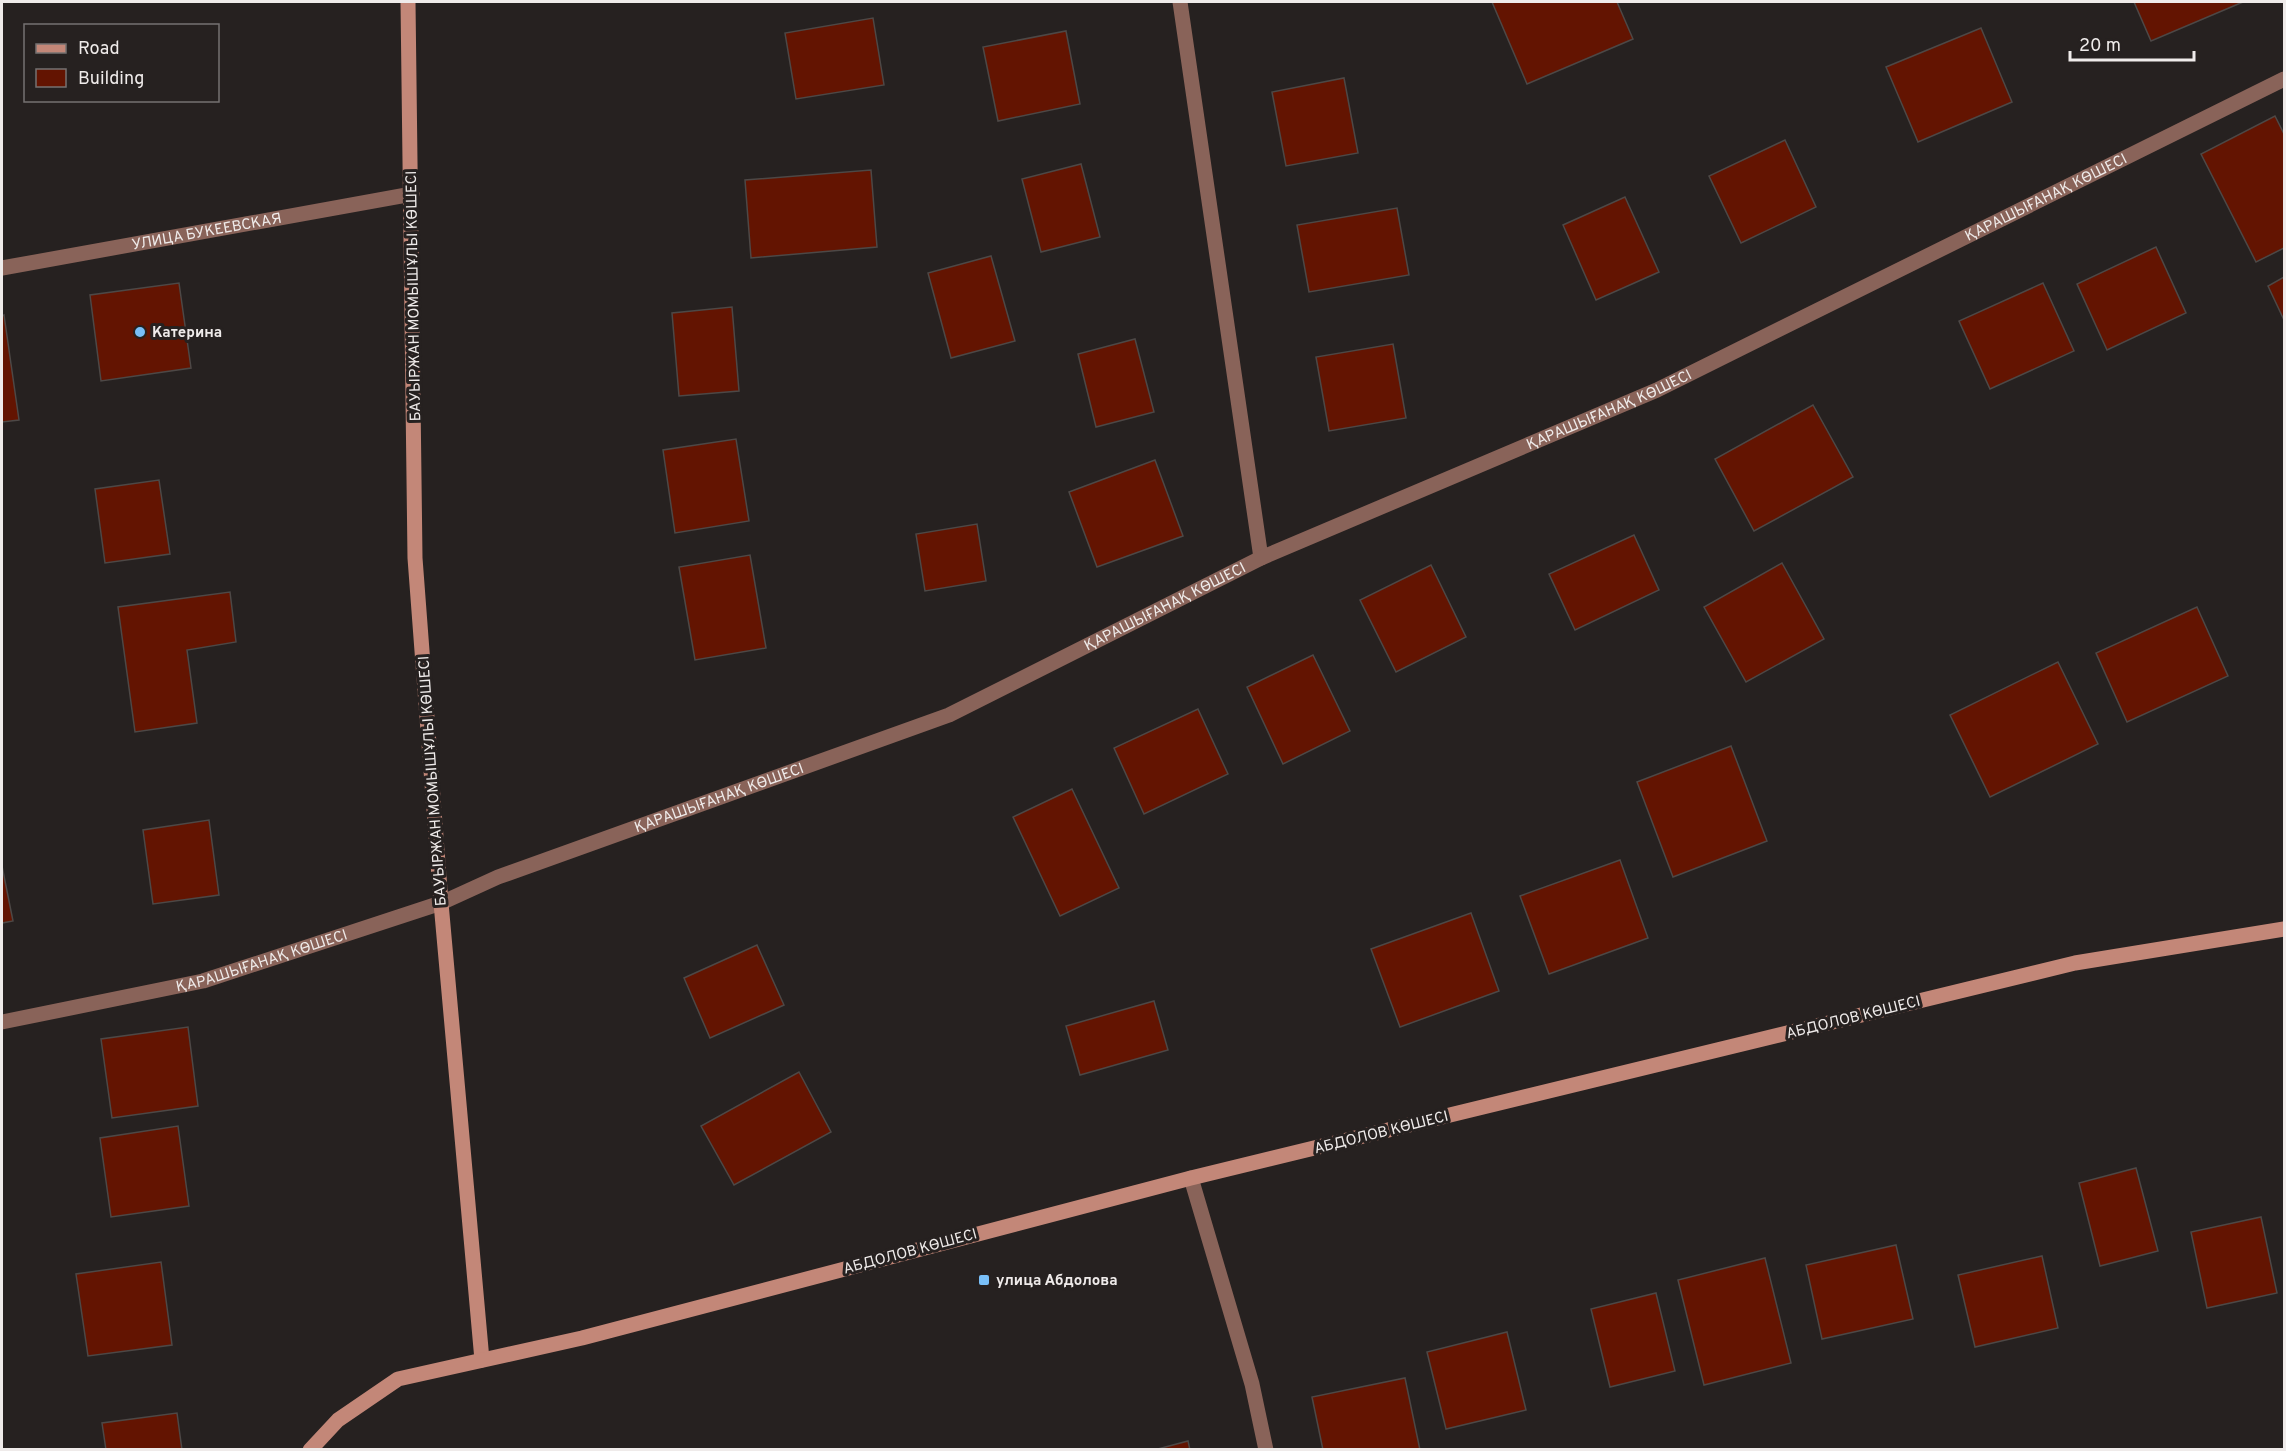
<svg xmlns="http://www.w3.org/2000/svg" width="2286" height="1451" font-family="Overpass,sans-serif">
<rect width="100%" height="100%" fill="#262120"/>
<!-- building -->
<g fill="#631401" stroke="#4d4846" stroke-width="1.5">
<path d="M1492 2H1617L1633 39 1527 84Z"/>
<path d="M2134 2H2243L2151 41Z"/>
<path d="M873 18 884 85 796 99 785 33Z"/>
<path d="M1981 28 2012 102 1918 142 1886 67Z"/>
<path d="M1066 31 1080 104 998 121 983 47Z"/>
<path d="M1344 78 1358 153 1286 166 1272 92Z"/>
<path d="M2275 116 2284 134V248L2256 262 2201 154Z"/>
<path d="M1785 140 1816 207 1741 243 1709 176Z"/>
<path d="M1081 164 1100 237 1041 252 1022 179Z"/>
<path d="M871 170 877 247 751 258 745 180Z"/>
<path d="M1625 197 1659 272 1596 300 1563 225Z"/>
<path d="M1397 208 1409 275 1309 292 1297 225Z"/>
<path d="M2156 247 2186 313 2107 350 2077 284Z"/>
<path d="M991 256 1015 341 951 358 928 273Z"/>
<path d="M2284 277V320L2268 286Z"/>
<path d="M179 283 191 368 101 381 90 295Z"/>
<path d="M2043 283 2074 351 1990 389 1959 321Z"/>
<path d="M732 307 739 391 679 396 672 313Z"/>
<path d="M4 315 19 420 2 422V316Z"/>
<path d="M1135 339 1154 412 1096 427 1078 354Z"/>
<path d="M1393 344 1406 418 1329 431 1316 357Z"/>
<path d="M1813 405 1853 477 1754 531 1715 459Z"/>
<path d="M736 439 749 521 675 533 663 450Z"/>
<path d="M1155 460 1183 536 1097 567 1069 492Z"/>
<path d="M159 480 170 554 105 563 95 489Z"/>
<path d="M977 524 986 581 925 591 916 534Z"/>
<path d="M1634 535 1659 590 1575 630 1549 574Z"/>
<path d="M750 555 766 648 695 660 679 567Z"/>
<path d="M1782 563 1824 639 1746 682 1704 607Z"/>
<path d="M1431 565 1466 637 1396 672 1360 600Z"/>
<path d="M230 592 236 642 187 650 197 723 135 732 118 607Z"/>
<path d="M2197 607 2228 676 2127 722 2096 653Z"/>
<path d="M1313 655 1350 731 1283 764 1247 687Z"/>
<path d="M2058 662 2098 744 1990 797 1950 715Z"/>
<path d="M1198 709 1228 774 1144 814 1114 748Z"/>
<path d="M1731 746 1767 841 1673 877 1637 782Z"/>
<path d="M1072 789 1119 888 1060 916 1013 817Z"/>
<path d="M209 820 219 895 153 904 143 830Z"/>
<path d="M1620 860 1648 938 1549 974 1520 896Z"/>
<path d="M2 866 13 921 2 923Z"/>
<path d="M1471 913 1499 991 1400 1027 1371 949Z"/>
<path d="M757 945 784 1005 710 1038 684 978Z"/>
<path d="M1154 1001 1168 1050 1080 1075 1066 1026Z"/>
<path d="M188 1027 198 1106 112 1118 101 1039Z"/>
<path d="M799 1072 831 1132 734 1185 701 1126Z"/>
<path d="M178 1126 189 1206 111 1217 100 1138Z"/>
<path d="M2136 1168 2158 1251 2100 1266 2079 1183Z"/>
<path d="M2261 1217 2277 1293 2207 1308 2191 1232Z"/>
<path d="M1896 1245 1913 1319 1822 1339 1806 1265Z"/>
<path d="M2042 1256 2058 1328 1975 1347 1958 1275Z"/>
<path d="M1765 1258 1791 1363 1704 1385 1678 1280Z"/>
<path d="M161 1262 172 1345 88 1356 76 1274Z"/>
<path d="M1656 1293 1675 1371 1610 1387 1591 1309Z"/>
<path d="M1507 1332 1526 1410 1446 1429 1427 1352Z"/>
<path d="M1405 1378 1420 1450H1323L1312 1397Z"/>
<path d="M177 1413 182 1450H106L102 1423Z"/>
<path d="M1188 1441 1190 1450H1154Z"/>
</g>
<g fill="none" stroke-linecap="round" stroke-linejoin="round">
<!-- street -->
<g stroke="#896359" stroke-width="15">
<path d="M1180 2 1261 558"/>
<path id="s1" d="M2 268 412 194"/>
<path id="s2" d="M2 1022 203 981 441 903 498 877 949 715 1261 558 1657 390 2284 79"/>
<path d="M1191 1178 1252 1384 1266 1450"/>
</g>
<!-- secondary -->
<g stroke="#c38778" stroke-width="15">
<path d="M408 2 415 558 441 903 482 1360"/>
<path d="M310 1450 338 1420 398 1379 582 1338 1191 1178 2075 963 2284 929"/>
</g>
</g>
<!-- markers -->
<g fill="#79bff8" stroke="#262120" stroke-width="2">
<circle cx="140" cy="332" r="6"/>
<rect x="978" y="1274" width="12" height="12" rx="3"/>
</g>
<g text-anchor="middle" stroke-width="6" stroke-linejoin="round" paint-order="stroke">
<!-- street labels -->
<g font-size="15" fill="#efebea" stroke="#262120">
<text dy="5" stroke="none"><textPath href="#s2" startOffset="2211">ҚАРАШЫҒАНАҚ КӨШЕСІ</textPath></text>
<text dy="5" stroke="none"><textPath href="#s1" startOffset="208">УЛИЦА БУКЕЕВСКАЯ</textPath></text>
<text transform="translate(413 296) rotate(-91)" y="5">БАУЫРЖАН МОМЫШҰЛЫ КӨШЕСІ</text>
<text dy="5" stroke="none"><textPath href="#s2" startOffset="1725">ҚАРАШЫҒАНАҚ КӨШЕСІ</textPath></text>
<text dy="5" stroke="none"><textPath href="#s2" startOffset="1239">ҚАРАШЫҒАНАҚ КӨШЕСІ</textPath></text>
<text transform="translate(432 781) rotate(-94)" y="5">БАУЫРЖАН МОМЫШҰЛЫ КӨШЕСІ</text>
<text dy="5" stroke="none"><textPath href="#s2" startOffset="753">ҚАРАШЫҒАНАҚ КӨШЕСІ</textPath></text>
<text dy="5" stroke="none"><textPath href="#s2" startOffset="267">ҚАРАШЫҒАНАҚ КӨШЕСІ</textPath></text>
<text transform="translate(1853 1017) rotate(-14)" y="5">АБДОЛОВ КӨШЕСІ</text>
<text transform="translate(1381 1132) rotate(-14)" y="5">АБДОЛОВ КӨШЕСІ</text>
<text transform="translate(910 1251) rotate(-15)" y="5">АБДОЛОВ КӨШЕСІ</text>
</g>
<!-- poi labels -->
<g font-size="15" font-weight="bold" fill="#efebea" stroke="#262120" text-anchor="start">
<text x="152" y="337">Катерина</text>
<text x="996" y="1285">улица Абдолова</text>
</g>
</g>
<!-- border -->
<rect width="2286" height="1451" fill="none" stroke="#efebea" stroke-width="6"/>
<!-- legend -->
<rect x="24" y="24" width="195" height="78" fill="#262120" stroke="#767271" stroke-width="1.5"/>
<rect x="36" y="44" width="30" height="9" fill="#c38778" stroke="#767271" stroke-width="1.5"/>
<text x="78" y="54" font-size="18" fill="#efebea">Road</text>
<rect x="36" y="69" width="30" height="18" fill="#631401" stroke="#767271" stroke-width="1.5"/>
<text x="78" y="84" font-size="18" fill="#efebea">Building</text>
<!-- scale -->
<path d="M2070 51v9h124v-9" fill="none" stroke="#efebea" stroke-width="3"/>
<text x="2079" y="51" font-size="18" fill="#efebea" stroke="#262120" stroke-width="4.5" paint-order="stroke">20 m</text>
</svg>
